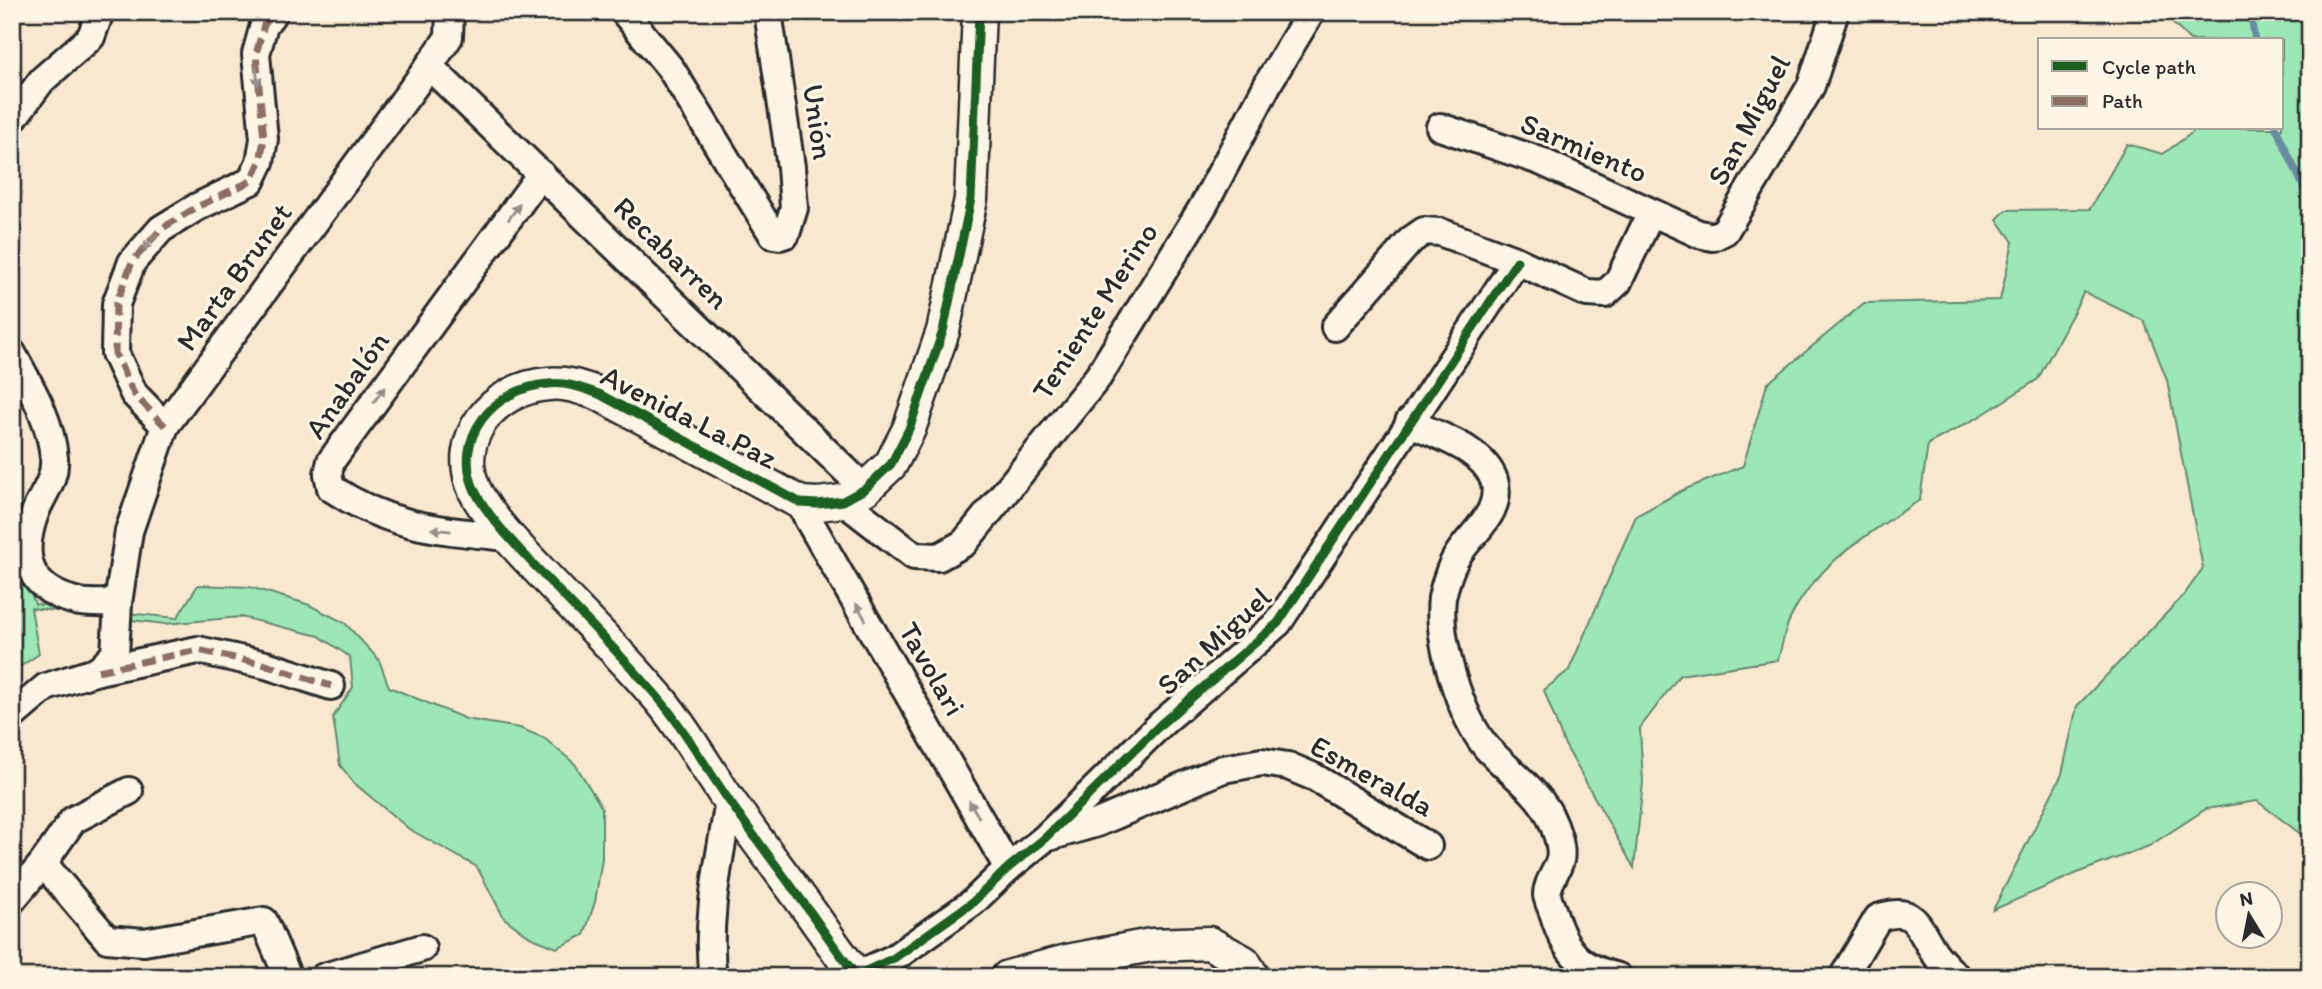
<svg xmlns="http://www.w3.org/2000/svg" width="2322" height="989" font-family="Itim,sans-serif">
<rect width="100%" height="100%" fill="#f8e8d0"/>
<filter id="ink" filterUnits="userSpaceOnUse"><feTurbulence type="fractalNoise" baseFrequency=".0143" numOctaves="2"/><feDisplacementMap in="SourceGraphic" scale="14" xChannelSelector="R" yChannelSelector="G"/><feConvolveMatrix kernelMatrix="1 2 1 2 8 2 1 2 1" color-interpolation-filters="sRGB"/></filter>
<g filter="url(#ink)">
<!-- green -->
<g fill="#9de6b5" stroke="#648870" stroke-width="2">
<path d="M2161 12H2310V854L2302 835 2257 801 2206 809 2149 846 2082 871 1993 910 2062 774 2077 706 2184 595 2203 568 2167 380 2144 321 2084 292 2038 379 1979 417 1928 444 1920 500C1871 532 1816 563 1790 619 1784 631 1782 647 1778 660L1680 675 1640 728 1643 782 1634 868 1564 743 1544 690 1569 670 1636 516 1683 490 1743 466 1767 384 1864 303 2000 300 2013 242 1997 219 2006 210 2090 209 2127 144 2163 154 2193 132V128H2282V40H2190Z"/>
<path d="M12 569 27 583 35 604 177 618 198 585 250 587 307 604 345 623 379 660 389 687 466 719 520 728 544 738 575 764 602 808V859L595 902 584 935 557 948 530 937 504 918 477 867 409 829 354 783 340 765 333 717 353 687 350 657 319 636 241 617 165 624 31 608 39 654 12 672Z"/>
</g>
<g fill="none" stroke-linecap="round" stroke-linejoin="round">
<!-- stream -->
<g stroke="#688ca2" stroke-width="7">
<path d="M2250 12 2255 40"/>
<path d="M2276 128 2310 201"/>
</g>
<!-- minor casing -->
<g stroke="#2b2b2b" stroke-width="32">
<g id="minor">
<path d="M624 12 671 69 773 235 780 236 786 234 794 208 791 167 768 12"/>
<path d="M429 66 865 489"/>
<path d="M12 120 42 80 91 37 100 12"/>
<path d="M1440 127 1540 161 1699 234 1713 237 1725 231 1811 86 1835 12"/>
<path d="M1335 327 1411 240 1424 231 1440 232 1517 261 1587 293 1605 294 1618 282 1651 213"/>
<path d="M12 353C30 386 51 420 54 458 56 480 42 494 35 513 18 559 29 591 80 602 92 604 106 603 118 603"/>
<path d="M1409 422C1437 436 1483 448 1494 480 1504 513 1470 533 1456 558 1450 568 1444 587 1442 598 1437 640 1460 716 1487 748 1507 770 1535 788 1549 814 1555 826 1563 847 1560 860 1557 871 1547 883 1547 895 1548 901 1552 909 1554 915 1565 952 1580 968 1618 977"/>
<path d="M165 426 134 394 115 353 116 304 132 262 161 229 197 207 251 181 260 162 264 139 256 54 264 25 274 12"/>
<path d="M843 501 914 556 939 557 964 543 1098 377 1204 205 1270 80 1311 12"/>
<path d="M801 503 808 519 1008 868"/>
<path d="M508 537C439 530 391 528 331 488L328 474 331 461 541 174"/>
<path d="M98 671 198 650 266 665 331 686"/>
<path d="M12 716 46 687 98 671 115 654 118 603 129 531 165 426 429 66 449 37 450 12"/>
<path d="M1049 837 1097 823 1223 769 1262 762 1288 766 1314 777 1428 846"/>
<path d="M43 863 107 939 144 942 264 921 288 977"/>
<path d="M12 900 43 863 73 820 129 791"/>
<path d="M857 975 894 958 973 902 1008 868 1045 838 1161 724 1278 623 1517 261"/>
<path d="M324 977 422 948"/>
<path d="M713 977C705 919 720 858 729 801"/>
<path d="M1843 977 1878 918C1916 905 1916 925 1934 952 1940 961 1949 969 1957 977"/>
</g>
</g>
<!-- tertiary casing -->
<g stroke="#2b2b2b" stroke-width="37">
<g id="tertiary">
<path d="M858 977C840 956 824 931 808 909 782 873 755 838 730 802 706 768 687 733 661 701 622 655 579 613 538 569 518 548 488 517 475 491 451 438 494 388 548 384 567 382 582 388 599 394L801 503 818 504 843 501 865 489 891 464 909 429 943 331 971 199 979 12"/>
<path d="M1008 977 1067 961 1151 945 1209 943 1244 962 1253 977"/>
</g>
</g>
<!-- minor -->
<use href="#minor" stroke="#fcf5e5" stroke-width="26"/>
<!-- tertiary -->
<use href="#tertiary" stroke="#fcf5e5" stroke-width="32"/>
<!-- quiet -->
<g stroke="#8d6e63" stroke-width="7" stroke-dasharray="14 7" stroke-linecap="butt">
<path d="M450 12V14"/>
<path d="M165 426 134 394 115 353 116 304 132 262 161 229 197 207 251 181 260 162 264 139 256 54 264 25 274 12"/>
<path d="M98 671 198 650 266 665 331 686"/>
</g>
<!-- cycleway casing -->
<g stroke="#fcf5e5" stroke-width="13">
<g id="cycleway">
<path d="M857 975 894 958 973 902 1008 868 1045 838 1161 724 1278 623 1517 261"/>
<path d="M858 977C840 956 824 931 808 909 782 873 755 838 730 802 706 768 687 733 661 701 622 655 579 613 538 569 518 548 488 517 475 491 451 438 494 388 548 384 567 382 582 388 599 394L801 503 818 504 843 501 865 489 891 464 909 429 943 331 971 199 979 12"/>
</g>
</g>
<!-- cycleway -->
<use href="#cycleway" stroke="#1b5e20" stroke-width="9"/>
</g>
<!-- one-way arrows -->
<defs><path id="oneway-solid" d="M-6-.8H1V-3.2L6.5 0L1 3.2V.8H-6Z" transform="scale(1.75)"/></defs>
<g fill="#949088">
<use href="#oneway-solid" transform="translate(257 76) rotate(86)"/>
<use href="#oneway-solid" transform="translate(514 212) rotate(-54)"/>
<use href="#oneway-solid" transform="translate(150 242) rotate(132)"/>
<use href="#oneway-solid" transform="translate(379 395) rotate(-54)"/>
<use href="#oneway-solid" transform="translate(441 530) rotate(-174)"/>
<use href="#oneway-solid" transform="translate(861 612) rotate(-120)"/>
<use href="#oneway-solid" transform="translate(974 809) rotate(-120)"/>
</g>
</g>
<g text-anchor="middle" stroke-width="6" stroke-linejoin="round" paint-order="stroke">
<!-- street labels -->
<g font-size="30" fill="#2b2b2b" stroke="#fcf5e5">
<text transform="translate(1749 120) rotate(-62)" y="10">San Miguel</text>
<text transform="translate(818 122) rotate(82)" y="10">Unión</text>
<text transform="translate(1584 148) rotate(23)" y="10">Sarmiento</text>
<text transform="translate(671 253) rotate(44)" y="10">Recabarren</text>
<text transform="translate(234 277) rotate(-54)" y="10">Marta Brunet</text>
<text transform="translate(1095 311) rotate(-57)" y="10">Teniente Merino</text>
<text transform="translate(347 385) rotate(-55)" y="10">Anabalón</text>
<text transform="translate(689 417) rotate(27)" y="10">Avenida La Paz</text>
<text transform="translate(1214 641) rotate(-43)" y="10">San Miguel</text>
<text transform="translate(932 669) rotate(60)" y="10">Tavolari</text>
<text transform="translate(1372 776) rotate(29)" y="10">Esmeralda</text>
</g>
</g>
<!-- margin -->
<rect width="2322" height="989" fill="none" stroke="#fcf5e5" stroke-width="42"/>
<rect x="21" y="21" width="2280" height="947" fill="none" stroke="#2b2b2b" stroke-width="2.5" filter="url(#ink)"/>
<!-- legend -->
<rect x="2038" y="38" width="245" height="91" fill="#fcf5e5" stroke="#a8a49b" stroke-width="2"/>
<rect x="2052" y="61" width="35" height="10" fill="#1b5e20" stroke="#a8a49b" stroke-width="2"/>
<text x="2102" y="74" font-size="21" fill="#2b2b2b">Cycle path</text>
<rect x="2052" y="96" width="35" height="10" fill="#8d6e63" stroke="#a8a49b" stroke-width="2"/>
<text x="2102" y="108" font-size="21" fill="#2b2b2b">Path</text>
<!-- north arrow -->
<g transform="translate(2249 915) rotate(350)"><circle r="33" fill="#fcf5e5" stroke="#a8a49b" stroke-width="2"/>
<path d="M0-5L12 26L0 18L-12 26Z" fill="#2b2b2b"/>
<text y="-10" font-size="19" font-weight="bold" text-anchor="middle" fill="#2b2b2b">N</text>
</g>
</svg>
